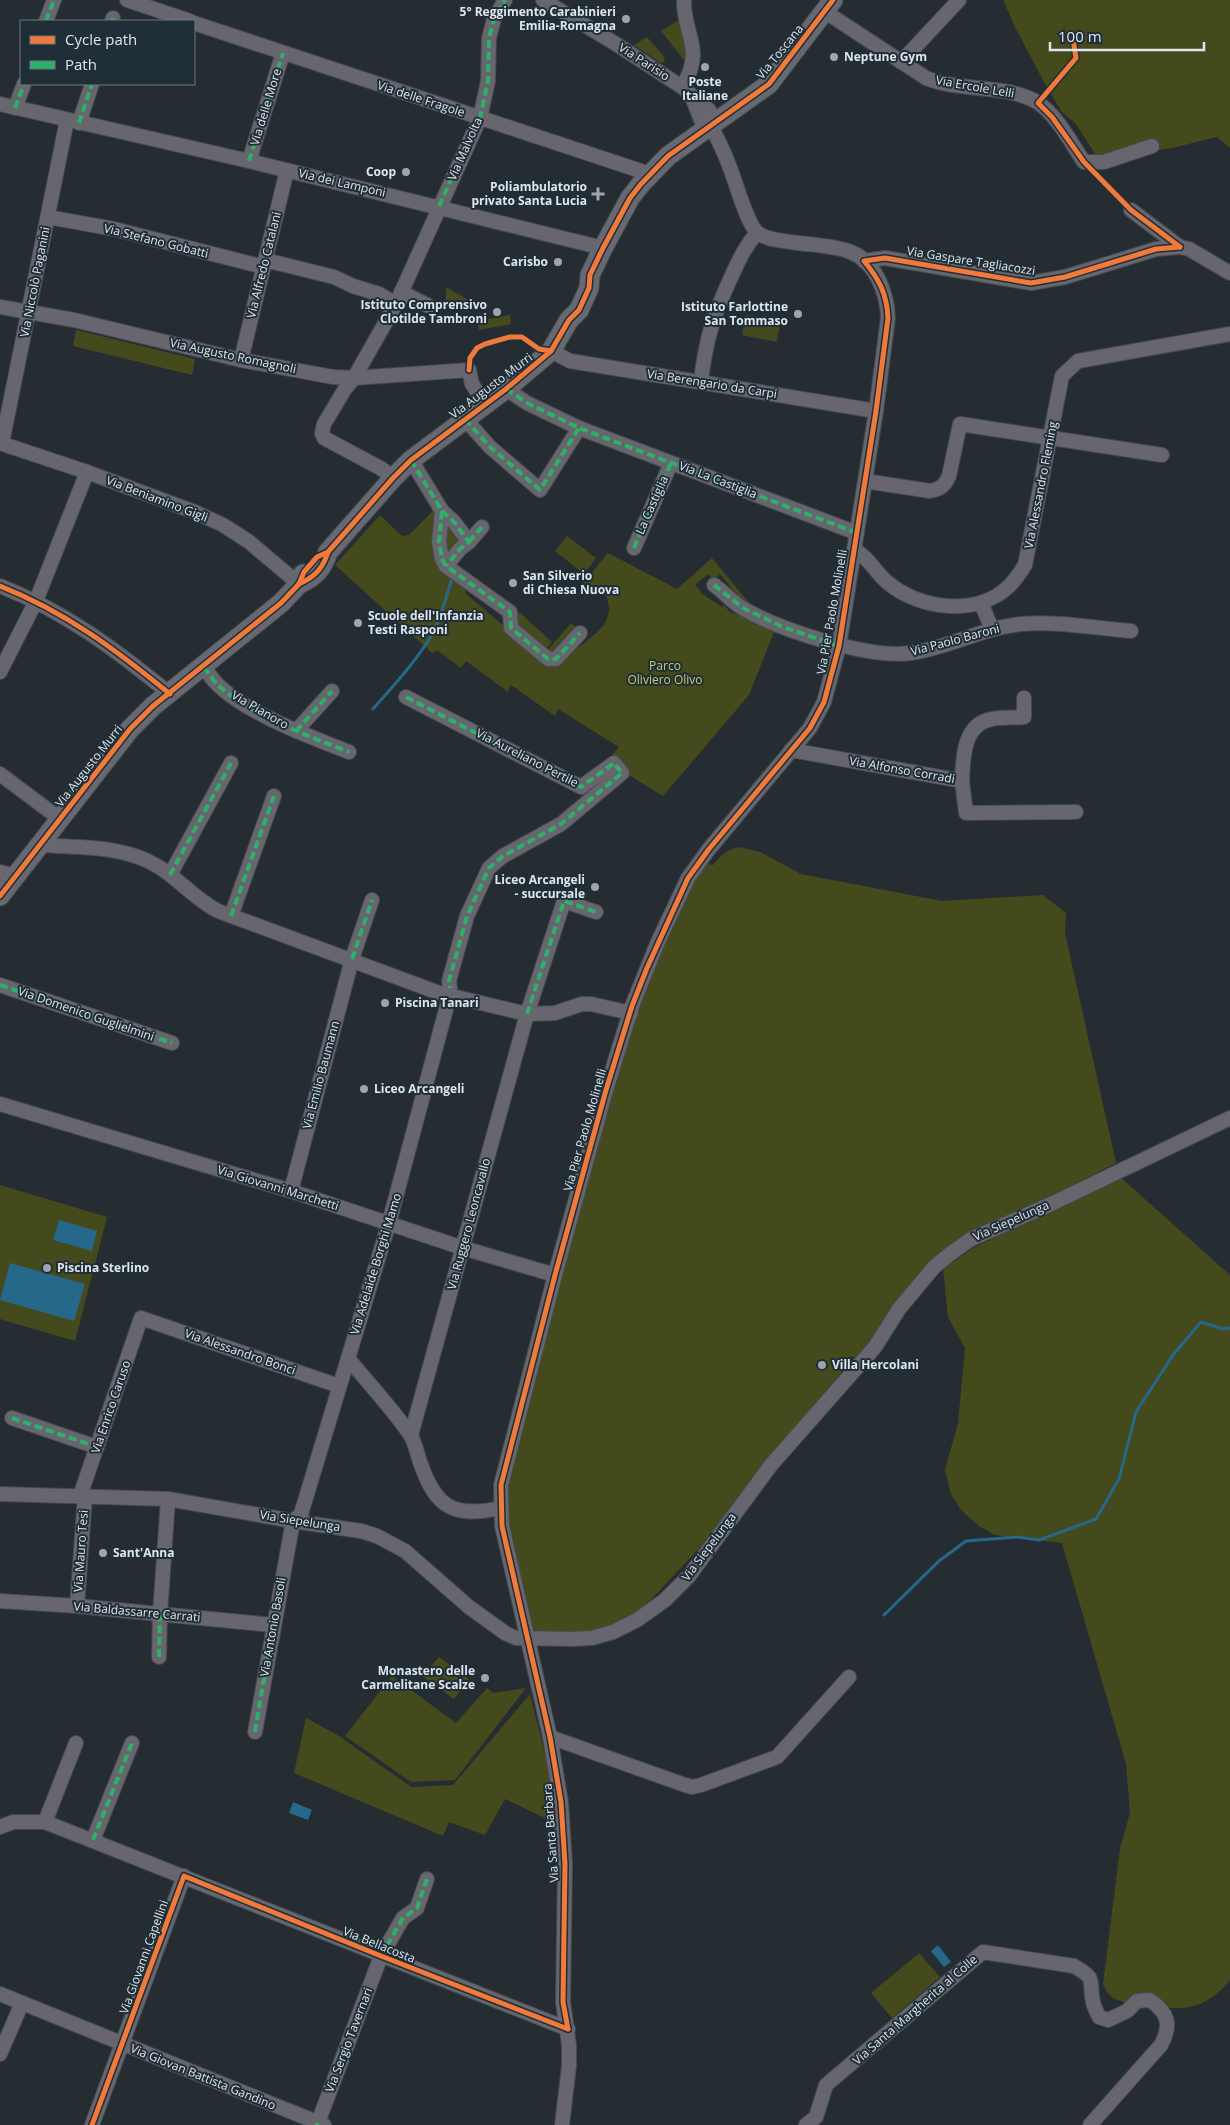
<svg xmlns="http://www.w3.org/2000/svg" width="1230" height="2125" font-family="'Open Sans',sans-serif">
<rect width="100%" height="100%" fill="#262d32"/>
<!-- green -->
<g fill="#454a1c">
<path d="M1003 0H1230V148L1217 137 1172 148 1099 160 1076 124 1061 111 1045 84 1015 27Z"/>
<path d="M681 19 690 55 687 60H684L661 31Z"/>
<path d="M647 37 663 55 665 62 661 63 634 45Z"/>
<path d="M446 287 469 300 446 305Z"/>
<path d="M510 315 511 324 479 330 477 321Z"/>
<path d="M746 315 780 322 777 342 742 335Z"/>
<path d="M76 330 195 359 192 375 73 346Z"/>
<path d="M437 507 435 542 466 587 465 593 552 667C568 654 587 643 601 628 612 617 612 596 598 588 593 585 587 585 583 583L608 553 677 589 712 558 755 610 746 606 720 574 714 580 708 574 695 585 701 591V593L722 607 724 605 730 612 753 620V623L774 632 749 695 663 796 629 775C626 763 623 760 612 755L619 747 558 709 555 716 511 685 508 692 466 661 461 668 437 650 432 653 335 565 380 515 402 536 409 535Z"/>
<path d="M448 522 463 540 445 560 446 524Z"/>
<path d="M567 536 596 558 584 574 555 551Z"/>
<path d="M519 612 552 642 544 652 513 626Z"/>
<path d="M571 623 578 629 554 657 547 651Z"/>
<path d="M739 847 760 852 801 874 942 901 1043 895 1066 913 1065 933 1116 1163 1033 1205 965 1236 881 1323 874 1339 859 1359 850 1356 845 1367 816 1412 747 1485 704 1543 647 1604 622 1624 600 1632 565 1634 532 1630 507 1524V1482L630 1022 649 966 692 884 707 864 713 865C721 855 727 849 739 847Z"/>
<path d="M1119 1176 1230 1275V1980C1221 1992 1204 2005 1189 2007 1173 2010 1125 2006 1112 1997 1108 1995 1105 1988 1103 1984L1120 1848 1130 1813 1126 1764 1062 1543 995 1535 979 1526 961 1510 951 1494 945 1470 958 1423 965 1348 948 1317 943 1269 975 1247Z"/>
<path d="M0 1185 107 1217 75 1341 0 1319Z"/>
<path d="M439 1657 469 1679 454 1699 422 1676Z"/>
<path d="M392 1676 456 1723 487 1688 493 1693 526 1688 455 1780 411 1782 345 1736Z"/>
<path d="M530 1694 546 1758 558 1824 505 1799 485 1835 449 1822 443 1836 294 1773 306 1718 339 1736 411 1787 453 1785Z"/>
<path d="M919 1953 940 1977 892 2018 871 1993Z"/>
</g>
<!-- water -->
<g fill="#25688a">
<path d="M59 1220 97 1231 92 1251 53 1240Z"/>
<path d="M10 1263 85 1284 74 1321 0 1300Z"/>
<path d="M293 1802 312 1810 308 1820 289 1813Z"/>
<path d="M938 1945 951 1962 944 1967 931 1951Z"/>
</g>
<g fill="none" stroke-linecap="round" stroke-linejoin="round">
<!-- stream -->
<g stroke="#25688a" stroke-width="3">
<path d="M373 709C393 686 415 663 431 636 441 619 446 598 452 578"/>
<path d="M884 1615 939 1561 966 1541 1017 1537 1039 1540 1096 1519 1119 1479 1136 1412 1173 1355 1201 1322 1223 1329 1230 1328"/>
</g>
<!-- minor casing -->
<g stroke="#444b4f" stroke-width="16">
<g id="minor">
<path d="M127 0 190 21"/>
<path d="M543 0 616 44 682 87 709 110 712 117 711 126"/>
<path d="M824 11 926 78C959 92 1007 84 1037 102 1057 115 1071 143 1084 162H1104L1152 146"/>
<path d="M46 21 54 0"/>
<path d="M112 21 113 18"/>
<path d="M194 23 650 174"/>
<path d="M901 62 959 0"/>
<path d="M682 87C706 49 683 35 684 0"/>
<path d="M692 97 701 120 711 126"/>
<path d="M0 104 249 161 603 248"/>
<path d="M15 108 24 84"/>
<path d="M79 123 92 84"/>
<path d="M249 161 283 53"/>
<path d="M1131 210 1180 247"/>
<path d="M48 217 114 229 264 267"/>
<path d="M265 260 334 277 353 286 379 294 396 304"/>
<path d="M864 261 885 258 1031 283 1065 277 1156 249 1180 247 1189 249 1230 273"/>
<path d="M401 292 429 306"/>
<path d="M0 307 74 320 241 360 333 377 354 378 469 370 472 384 485 404"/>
<path d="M551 351 570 361 876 411"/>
<path d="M241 360 287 170"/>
<path d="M701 381C706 337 714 314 733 273 740 258 746 245 757 233"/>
<path d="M506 389 527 403 579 428 857 533"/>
<path d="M465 419 490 447 540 490 579 428"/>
<path d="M0 443 87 472 195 512 223 525 248 541 299 584"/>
<path d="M2 443 67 120"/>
<path d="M411 460 442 511 439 542 442 559 446 566 510 612 511 628 548 659H556L580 633"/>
<path d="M393 478 382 469 324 438 322 433 324 424 345 389 354 378 396 304 480 118 488 81 489 38 494 19 505 0"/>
<path d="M865 481 930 491C940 489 945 486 949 476L960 424 1162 455"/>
<path d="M442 511 454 522 469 542 460 549 446 566"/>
<path d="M469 542 482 527"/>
<path d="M634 548 671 463"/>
<path d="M854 550C868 556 875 572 887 582 918 609 976 617 1008 587 1015 581 1020 573 1025 565L1062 376 1078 361 1230 334"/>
<path d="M714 585C724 592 733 603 744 609 780 630 869 659 911 653 948 648 982 628 1021 624 1057 621 1095 628 1131 631"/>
<path d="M0 586C66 612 116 650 170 694"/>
<path d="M981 603 992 629"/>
<path d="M204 667C208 673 213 680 218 685 248 714 311 737 349 752"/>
<path d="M0 672 36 601 87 472"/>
<path d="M406 697 581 787 614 763 622 773 561 824 503 856 489 868 467 916 449 981 450 988"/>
<path d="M296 731 332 691"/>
<path d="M791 750 962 781 966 813 1076 812"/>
<path d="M0 774 60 819"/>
<path d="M962 781C963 758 963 724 992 719 1002 717 1013 718 1024 717V698"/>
<path d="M41 845C82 848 124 845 159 867 180 880 195 899 218 911L442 994"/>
<path d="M0 872 16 876"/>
<path d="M170 875 231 763"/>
<path d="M231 916 274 796"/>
<path d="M0 985 172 1043"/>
<path d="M456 997 527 1014 555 1013 582 1004H591L631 1013"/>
<path d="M0 1104 291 1191 463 1248 555 1275"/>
<path d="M291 1191 352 959 372 900"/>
<path d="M348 1358C368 1383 391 1407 409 1433 415 1441 417 1453 420 1462 436 1508 453 1518 501 1508"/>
<path d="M12 1418 97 1447"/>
<path d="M411 1435 527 1014 564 901 596 912"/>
<path d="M0 1494 168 1499 293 1521 361 1531 377 1536 405 1551 469 1607 505 1633 516 1638 572 1639 592 1638 613 1632 637 1620 665 1600 689 1576 771 1465 875 1347 899 1309 934 1267 950 1254 971 1239 1049 1205 1230 1118"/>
<path d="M80 1496 141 1318 339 1386"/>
<path d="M293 1521 301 1514 389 1223 448 1002"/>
<path d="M0 1601 77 1606 273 1625"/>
<path d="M77 1606 85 1496"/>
<path d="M159 1657 160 1614 168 1499"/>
<path d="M255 1732 293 1521"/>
<path d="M550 1737 685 1785 692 1787 701 1785 777 1757 849 1677"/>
<path d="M45 1822 76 1743"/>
<path d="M0 1827 13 1822H45L568 2029"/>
<path d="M93 1840 132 1743"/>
<path d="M0 1994 324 2125"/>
<path d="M0 2054 22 2003"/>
<path d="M92 2125 184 1876"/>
<path d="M317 2125 381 1956 403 1918 417 1908 427 1879"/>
<path d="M562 2125 569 2066V2045L563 2002 565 1864 561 1802 550 1737 502 1526 501 1485 555 1275 606 1090 632 1006 657 944 688 878 709 849 810 728 824 702 839 646 876 411 888 318C887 293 876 262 851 252 833 245 810 245 791 242 780 240 767 240 758 233 747 225 736 182 730 168 725 153 718 140 711 126"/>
<path d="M806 2125 816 2117 826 2085 983 1952 1074 1966C1098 1980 1088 1979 1093 2002 1094 2007 1097 2012 1099 2017L1108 2020 1127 2011 1137 2001 1150 2000C1168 2013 1172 2024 1161 2045L1090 2125"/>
</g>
</g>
<!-- major casing -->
<g stroke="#444b4f" stroke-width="21">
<g id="major">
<path d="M299 584C315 577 323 568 328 552L393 478 411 460 506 389 551 351 569 320 579 310 589 288 590 275 603 248 630 198 641 184 668 156 769 84 833 0"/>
<path d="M0 896 130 729 153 706 281 603 299 584 303 574"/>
</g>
</g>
<!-- minor -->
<use href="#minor" stroke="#67666e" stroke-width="14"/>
<!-- major -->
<use href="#major" stroke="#676871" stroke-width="19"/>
<!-- quiet -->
<g stroke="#2db169" stroke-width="4" stroke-dasharray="8 4" stroke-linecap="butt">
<path d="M46 21 54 0"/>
<path d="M112 21 113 18"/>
<path d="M15 108 24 84"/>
<path d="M79 123 92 84"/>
<path d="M249 161 283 53"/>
<path d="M439 206 480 118 488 81 489 38 494 19 505 0"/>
<path d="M506 389 527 403 579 428 857 533"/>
<path d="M465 419 490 447 540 490 579 428"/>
<path d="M411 460 442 511 439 542 442 559 446 566 510 612 511 628 548 659H556L580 633"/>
<path d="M442 511 454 522 469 542 460 549 446 566"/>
<path d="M469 542 482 527"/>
<path d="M634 548 671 463"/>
<path d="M714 585 743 608 783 627 839 646"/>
<path d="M204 667C208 673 213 680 218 685 248 714 311 737 349 752"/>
<path d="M406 697 581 787 614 763 622 773 561 824 503 856 489 868 467 916 449 981 450 988"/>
<path d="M296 731 332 691"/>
<path d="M170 875 231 763"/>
<path d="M231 916 274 796"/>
<path d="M352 959 372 900"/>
<path d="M0 985 172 1043"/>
<path d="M527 1014 564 901 596 912"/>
<path d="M12 1418 97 1447"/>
<path d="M159 1657 160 1614"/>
<path d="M255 1732 273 1625"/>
<path d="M93 1840 132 1743"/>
<path d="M381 1956 403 1918 417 1908 427 1879"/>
<path d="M317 2125V2123"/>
</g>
<!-- cycleway casing -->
<g stroke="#202e38" stroke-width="8">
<g id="cycleway">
<path d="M1073 39 1076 58 1038 103 1052 117 1084 162 1131 210 1180 247"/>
<path d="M469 370 470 358 477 348 485 344 510 337H522L539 349 551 351"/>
<path d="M299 584C315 577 323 568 328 552L393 478 411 460 506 389 551 351 569 320 579 310 589 288 590 275 603 248 630 198 641 184 668 156 769 84 833 0"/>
<path d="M0 586C66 612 116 650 170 694"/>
<path d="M0 896 130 729 153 706 281 603 299 584 304 572 317 557 328 552"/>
<path d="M568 2029 563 2002 565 1864 561 1802 550 1737 502 1526 501 1485 555 1275 606 1090 632 1006 647 968 688 878 709 849 810 728 824 702 839 646 876 411 888 318C887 294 879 279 864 261L885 258 1031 283 1065 277 1156 249 1180 247"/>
<path d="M92 2125 184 1876 381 1956 568 2029"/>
</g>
</g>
<!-- cycleway -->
<use href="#cycleway" stroke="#f17a3a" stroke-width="5"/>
</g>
<!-- markers -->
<g fill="#9ea5ac" stroke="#202e38" stroke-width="2">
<circle cx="626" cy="19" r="5"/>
<circle cx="834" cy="57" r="5"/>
<circle cx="705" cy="67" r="5"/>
<circle cx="406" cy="172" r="5"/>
<path d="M595.5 186.5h5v5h5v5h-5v5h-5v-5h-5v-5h5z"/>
<circle cx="558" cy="262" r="5"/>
<circle cx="497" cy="312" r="5"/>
<circle cx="798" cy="314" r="5"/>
<circle cx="513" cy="583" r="5"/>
<circle cx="358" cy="623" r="5"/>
<circle cx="595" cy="887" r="5"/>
<circle cx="385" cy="1003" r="5"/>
<circle cx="364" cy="1089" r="5"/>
<circle cx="47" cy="1268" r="5"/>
<circle cx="822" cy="1365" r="5"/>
<circle cx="103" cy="1553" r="5"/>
<circle cx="485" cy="1678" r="5"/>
</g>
<g text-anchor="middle" stroke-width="4" stroke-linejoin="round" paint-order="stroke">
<!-- poi labels -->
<g font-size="12" font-weight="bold" fill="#dee6ed" stroke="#202e38" text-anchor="end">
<text x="616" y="16">5° Reggimento Carabinieri<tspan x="616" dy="14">Emilia-Romagna</tspan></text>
<text x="844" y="61" text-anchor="start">Neptune Gym</text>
<text x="705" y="86" text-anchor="middle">Poste<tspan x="705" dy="14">Italiane</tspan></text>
<text x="396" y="176">Coop</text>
<text x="587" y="191">Poliambulatorio<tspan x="587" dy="14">privato Santa Lucia</tspan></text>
<text x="548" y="266">Carisbo</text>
<text x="487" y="309">Istituto Comprensivo<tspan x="487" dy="14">Clotilde Tambroni</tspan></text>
<text x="788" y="311">Istituto Farlottine<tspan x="788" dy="14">San Tommaso</tspan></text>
<text x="523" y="580" text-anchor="start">San Silverio<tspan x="523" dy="14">di Chiesa Nuova</tspan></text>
<text x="368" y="620" text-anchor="start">Scuole dell'Infanzia<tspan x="368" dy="14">Testi Rasponi</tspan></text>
<text x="585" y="884">Liceo Arcangeli<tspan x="585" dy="14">- succursale</tspan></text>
<text x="395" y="1007" text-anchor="start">Piscina Tanari</text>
<text x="374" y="1093" text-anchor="start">Liceo Arcangeli</text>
<text x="57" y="1272" text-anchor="start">Piscina Sterlino</text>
<text x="832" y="1369" text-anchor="start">Villa Hercolani</text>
<text x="113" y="1557" text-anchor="start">Sant'Anna</text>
<text x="475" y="1675">Monastero delle<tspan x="475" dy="14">Carmelitane Scalze</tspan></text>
</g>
<!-- street labels -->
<g font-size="12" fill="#dee6ed" stroke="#202e38">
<text transform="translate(780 52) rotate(-51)" y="4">Via Toscana</text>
<text transform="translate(644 62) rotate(33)" y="4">Via Parisio</text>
<text transform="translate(975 87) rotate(10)" y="4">Via Ercole Lelli</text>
<text transform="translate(421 99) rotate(18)" y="4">Via delle Fragole</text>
<text transform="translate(266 107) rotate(-73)" y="4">Via delle More</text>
<text transform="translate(465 149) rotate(-66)" y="4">Via Malvolta</text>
<text transform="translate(342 183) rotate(13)" y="4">Via dei Lamponi</text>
<text transform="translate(156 241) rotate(14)" y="4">Via Stefano Gobatti</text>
<text transform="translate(971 261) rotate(9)" y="4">Via Gaspare Tagliacozzi</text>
<text transform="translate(264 265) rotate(-76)" y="4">Via Alfredo Catalani</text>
<text transform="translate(35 282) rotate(-79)" y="4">Via Niccolò Paganini</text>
<text transform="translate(233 356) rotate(12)" y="4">Via Augusto Romagnoli</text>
<text transform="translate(712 384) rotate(9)" y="4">Via Berengario da Carpi</text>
<text transform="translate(491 386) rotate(-37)" y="4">Via Augusto Murri</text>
<text transform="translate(718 480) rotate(21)" y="4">Via La Castiglia</text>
<text transform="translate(1041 485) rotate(-79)" y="4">Via Alessandro Fleming</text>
<text transform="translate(157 499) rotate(21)" y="4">Via Beniamino Gigli</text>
<text transform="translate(652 505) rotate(-66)" y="4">La Castiglia</text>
<text transform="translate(832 612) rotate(-80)" y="4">Via Pier Paolo Molinelli</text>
<text transform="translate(955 640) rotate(-15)" y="4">Via Paolo Baroni</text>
<text transform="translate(260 710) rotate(30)" y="4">Via Pianoro</text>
<text transform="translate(527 758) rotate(27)" y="4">Via Aureliano Pertile</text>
<text transform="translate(89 766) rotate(-52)" y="4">Via Augusto Murri</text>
<text transform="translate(902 770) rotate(10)" y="4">Via Alfonso Corradi</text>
<text transform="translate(86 1014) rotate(19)" y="4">Via Domenico Guglielmini</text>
<text transform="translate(321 1075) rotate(-75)" y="4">Via Emilio Baumann</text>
<text transform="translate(585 1130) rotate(-74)" y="4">Via Pier Paolo Molinelli</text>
<text transform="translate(278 1188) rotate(17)" y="4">Via Giovanni Marchetti</text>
<text transform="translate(1011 1221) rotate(-24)" y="4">Via Siepelunga</text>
<text transform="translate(469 1224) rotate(-75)" y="4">Via Ruggero Leoncavallo</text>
<text transform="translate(376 1264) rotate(-73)" y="4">Via Adelaide Borghi Mamo</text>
<text transform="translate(240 1352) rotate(19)" y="4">Via Alessandro Bonci</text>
<text transform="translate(111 1407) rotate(-71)" y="4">Via Enrico Caruso</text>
<text transform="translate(300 1521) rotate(9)" y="4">Via Siepelunga</text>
<text transform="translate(709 1547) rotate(-53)" y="4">Via Siepelunga</text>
<text transform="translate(81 1551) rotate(-86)" y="4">Via Mauro Tesi</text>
<text transform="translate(137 1612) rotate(5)" y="4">Via Baldassarre Carrati</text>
<text transform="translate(273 1627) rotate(-80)" y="4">Via Antonio Basoli</text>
<text transform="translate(551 1833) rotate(-94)" y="4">Via Santa Barbara</text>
<text transform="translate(379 1945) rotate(22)" y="4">Via Bellacosta</text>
<text transform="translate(144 1957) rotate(-70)" y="4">Via Giovanni Capellini</text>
<text transform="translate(915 2010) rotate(-41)" y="4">Via Santa Margherita al Colle</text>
<text transform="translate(349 2040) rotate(-69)" y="4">Via Sergio Tavernari</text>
<text transform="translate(203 2077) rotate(22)" y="4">Via Giovan Battista Gandino</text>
</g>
<!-- park labels -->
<g font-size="12" fill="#c3cc6c" stroke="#202e38">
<text x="665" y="670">Parco<tspan x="665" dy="14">Oliviero Olivo</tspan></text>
</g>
</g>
<!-- legend -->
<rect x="20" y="20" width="175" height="65" fill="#202e38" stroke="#6c7880"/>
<rect x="30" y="36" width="25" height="8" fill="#f17a3a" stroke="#6c7880"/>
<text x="65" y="45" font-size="15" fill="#dee6ed">Cycle path</text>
<rect x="30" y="61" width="25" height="8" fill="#2db169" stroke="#6c7880"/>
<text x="65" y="70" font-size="15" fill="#dee6ed">Path</text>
<!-- scale -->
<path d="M1050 42v8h154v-8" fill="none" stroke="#dee6ed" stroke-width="2.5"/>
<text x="1058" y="42" font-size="15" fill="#dee6ed" stroke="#202e38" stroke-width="4" paint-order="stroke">100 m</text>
</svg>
